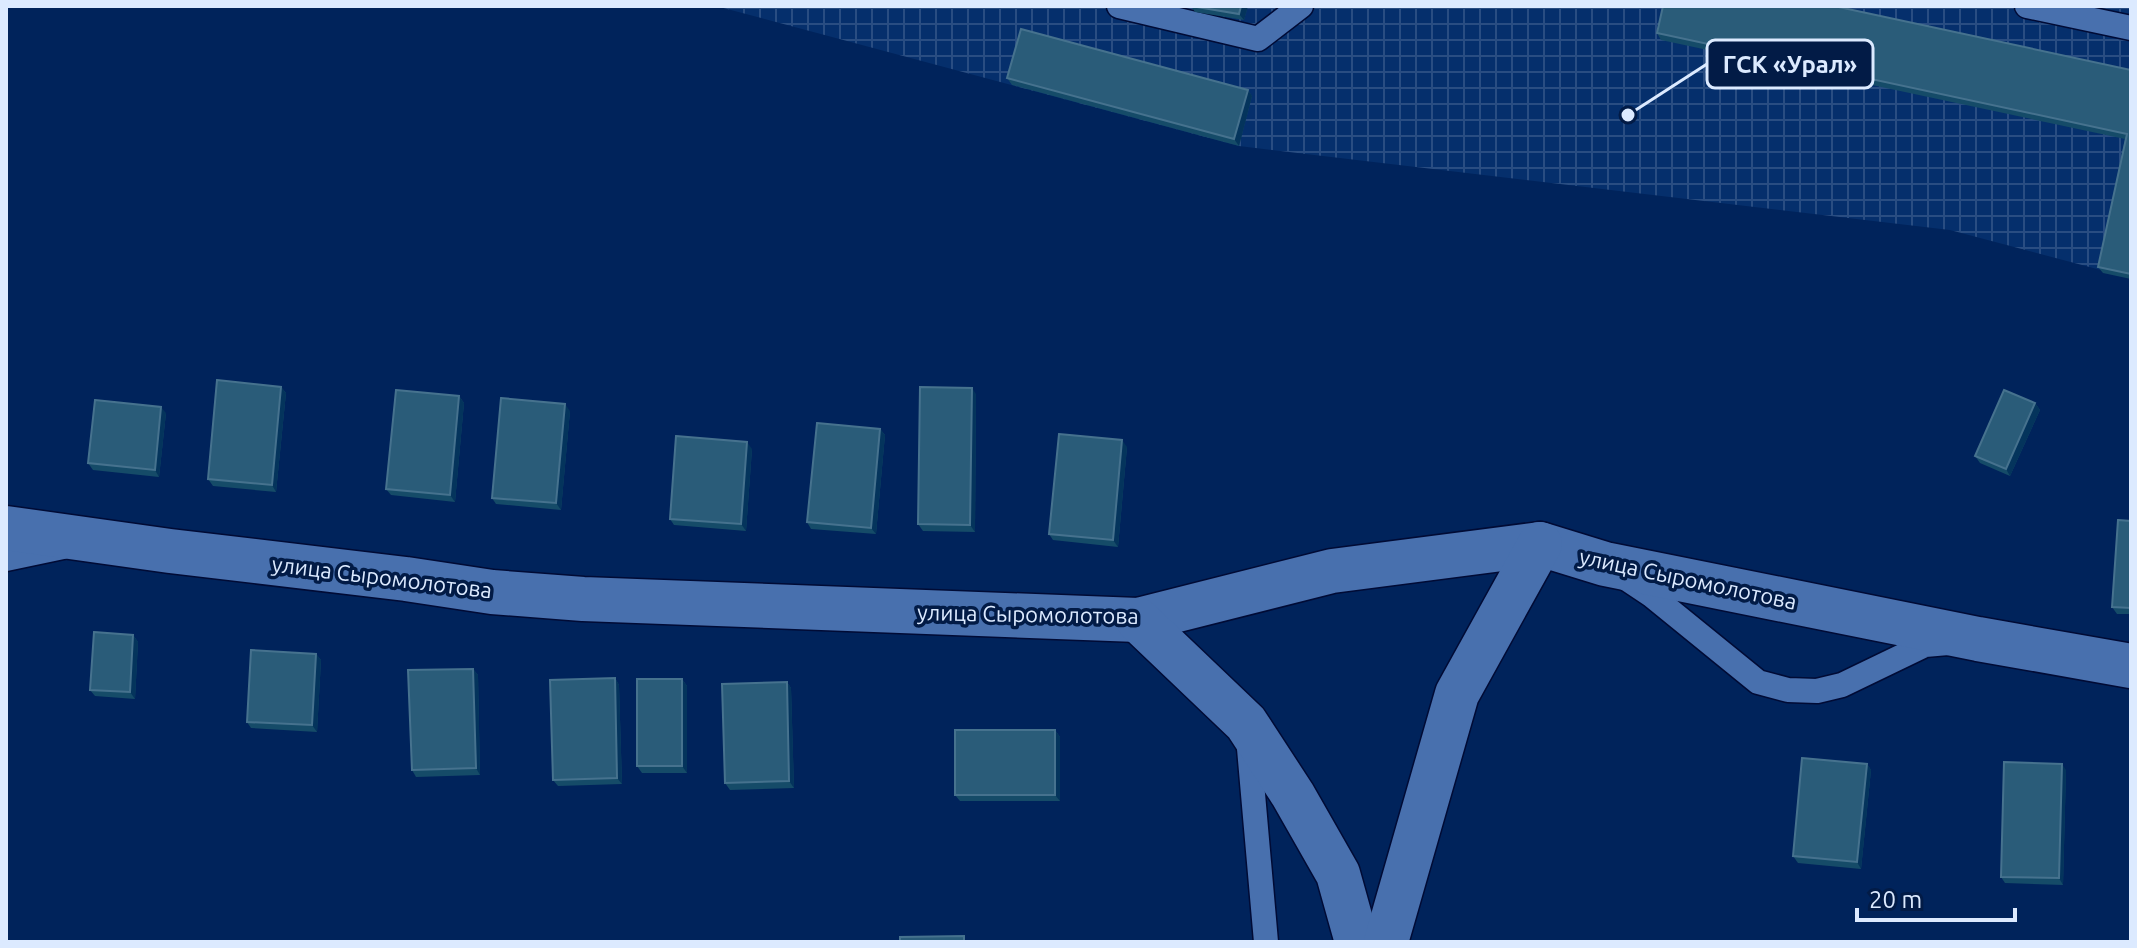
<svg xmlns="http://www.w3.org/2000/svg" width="2137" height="948" font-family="Ubuntu,sans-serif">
<defs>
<pattern id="industrial-grid" width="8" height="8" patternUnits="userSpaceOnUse" patternTransform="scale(2)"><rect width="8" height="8" fill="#052f6c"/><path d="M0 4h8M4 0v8" fill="none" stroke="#294d82"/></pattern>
</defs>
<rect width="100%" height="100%" fill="#00235b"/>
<!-- industrial -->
<path fill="url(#industrial-grid)" d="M716 6H2131V278L1950 230 1239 146Z"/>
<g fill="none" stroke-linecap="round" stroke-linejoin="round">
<!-- lane casing -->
<g stroke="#000b35" stroke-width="27">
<g id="lane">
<path d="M1119 6 1258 39 1301 6"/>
<path d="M2027 6 2131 28"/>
<path d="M6 559 63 547"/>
<path d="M1624 577 1651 595 1758 682 1788 690 1817 691 1842 685 1925 645 1948 643"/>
<path d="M1248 737 1266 942"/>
</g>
</g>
<!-- street casing -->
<g stroke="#000b35" stroke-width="47">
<g id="street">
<path d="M6 528 170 551 406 579 492 592 583 599 1138 620 1332 571 1540 544 1605 564 1978 639 2131 666"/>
<path d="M1138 620 1246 723 1293 795 1338 874 1357 942"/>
<path d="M1386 942 1457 694 1540 544"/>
</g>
</g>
<!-- lane -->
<use href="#lane" stroke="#4870ae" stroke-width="24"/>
<!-- street -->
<use href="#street" stroke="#4870ae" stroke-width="44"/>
</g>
<!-- wall -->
<g fill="#154b68">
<path d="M1191 6H1248L1244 20 1195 12Z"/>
<path d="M1657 33 2131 70V279L2103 273 2098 267 2125 139 1661 40Z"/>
<path d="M1007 78 1248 90 1252 96 1239 146 1012 85Z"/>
<path d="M281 387 286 393 276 492 213 486 208 479Z"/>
<path d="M976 394 975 532 923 531 918 524Z"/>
<path d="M459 396 464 403 455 502 391 495 386 489Z"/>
<path d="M2035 403 2040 410 2010 476 1980 463 1975 456Z"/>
<path d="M570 411 561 510 496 504 492 498Z"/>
<path d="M166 413 159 477 93 470 88 463Z"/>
<path d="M880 429 885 435 876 534 811 529 807 522Z"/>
<path d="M1127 447 1118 547 1053 540 1049 534Z"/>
<path d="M752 449 746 531 674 525 670 519Z"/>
<path d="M2131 521V614H2117L2112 607Z"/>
<path d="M133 635 138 642 135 699 95 696 90 690Z"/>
<path d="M316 654 321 660 317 732 251 728 247 722Z"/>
<path d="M473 669 478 675 480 775 416 777 412 770Z"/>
<path d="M615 678 619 685 622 784 558 786 553 780Z"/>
<path d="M682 679 687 686V773H642L637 766Z"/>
<path d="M787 682 791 688 794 788 730 790 725 783Z"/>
<path d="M1055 730 1060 737V801H960L955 795Z"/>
<path d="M1867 764 1871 770 1861 869 1798 863 1793 856Z"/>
<path d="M2066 770 2063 885 2005 883 2001 877Z"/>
</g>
<!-- shaded-wall -->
<g fill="#04345c">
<path d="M1241 6H1248L1244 20 1239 14Z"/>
<path d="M1248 90 1252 96 1239 146 1234 139Z"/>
<path d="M281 387 286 393 276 492 272 485Z"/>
<path d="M972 388 976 394 975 532 970 525Z"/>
<path d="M459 396 464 403 455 502 450 495Z"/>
<path d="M2035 403 2040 410 2010 476 2006 469Z"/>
<path d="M565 404 570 411 561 510 556 503Z"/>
<path d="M161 407 166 413 159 477 155 470Z"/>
<path d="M880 429 885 435 876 534 871 528Z"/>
<path d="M1122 440 1127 447 1118 547 1113 540Z"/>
<path d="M747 442 752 449 746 531 741 524Z"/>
<path d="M133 635 138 642 135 699 130 692Z"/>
<path d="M316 654 321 660 317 732 312 725Z"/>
<path d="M473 669 478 675 480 775 476 768Z"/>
<path d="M615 678 619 685 622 784 617 778Z"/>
<path d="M682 679 687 686V773L682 766Z"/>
<path d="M787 682 791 688 794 788 789 781Z"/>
<path d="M1055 730 1060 737V801L1055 795Z"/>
<path d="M1867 764 1871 770 1861 869 1857 862Z"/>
<path d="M2062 764 2066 770 2063 885 2059 878Z"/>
</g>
<!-- building -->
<g fill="#2a5c79" stroke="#46728e" stroke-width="2">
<path d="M1191 6H1241L1239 14Z"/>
<path d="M1663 6H1834L2131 70V274L2098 267 2127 134 1657 33Z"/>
<path d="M1021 29 1248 90 1234 139 1007 78Z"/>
<path d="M217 380 281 387 272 485 208 479Z"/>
<path d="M920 387 972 388 970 525 918 524Z"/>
<path d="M396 390 459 396 450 495 386 489Z"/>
<path d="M2004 390 2035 403 2006 469 1975 456Z"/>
<path d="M501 398 565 404 556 503 492 498Z"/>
<path d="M95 400 161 407 155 470 88 463Z"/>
<path d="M817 423 880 429 871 528 807 522Z"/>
<path d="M1059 434 1122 440 1113 540 1049 534Z"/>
<path d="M676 436 747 442 741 524 670 519Z"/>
<path d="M2118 520 2131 521V608L2112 607Z"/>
<path d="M94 632 133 635 130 692 90 690Z"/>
<path d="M251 650 316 654 312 725 247 722Z"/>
<path d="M473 669 476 768 412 770 408 670Z"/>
<path d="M615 678 617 778 553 780 550 680Z"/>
<rect x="637" y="679" width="45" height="87"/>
<path d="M787 682 789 781 725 783 722 684Z"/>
<rect x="955" y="730" width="100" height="65"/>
<path d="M1802 758 1867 764 1857 862 1793 856Z"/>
<path d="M2004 762 2062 764 2059 878 2001 877Z"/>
<path d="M964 936V942H900V937Z"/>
</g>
<g text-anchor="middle" stroke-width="7" stroke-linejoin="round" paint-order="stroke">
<!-- street labels -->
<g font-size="22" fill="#dceaff" stroke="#021b46">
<text transform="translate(382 577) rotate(7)" y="8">улица Сыромолотова</text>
<text transform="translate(1688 579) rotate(12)" y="8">улица Сыромолотова</text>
<text transform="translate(1028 614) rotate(1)" y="8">улица Сыромолотова</text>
</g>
</g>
<!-- callouts -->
<path fill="none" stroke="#dceaff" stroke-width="3" d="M1628 115L1707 64"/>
<circle fill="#dceaff" stroke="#021b46" stroke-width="3" cx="1628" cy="115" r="8"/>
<rect fill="#021b46" stroke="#dceaff" stroke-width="3" x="1707" y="40" width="166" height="48" rx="8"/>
<g font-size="24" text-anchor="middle" font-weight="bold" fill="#dceaff">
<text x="1790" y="73">ГСК «Урал»</text>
</g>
<!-- border -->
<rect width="2137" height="948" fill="none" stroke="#dceaff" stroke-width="16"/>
<!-- scale -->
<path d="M1857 908v12h158v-12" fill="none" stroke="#dceaff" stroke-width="4"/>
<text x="1869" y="908" font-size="24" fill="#dceaff" stroke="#021b46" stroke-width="6" paint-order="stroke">20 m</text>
</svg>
